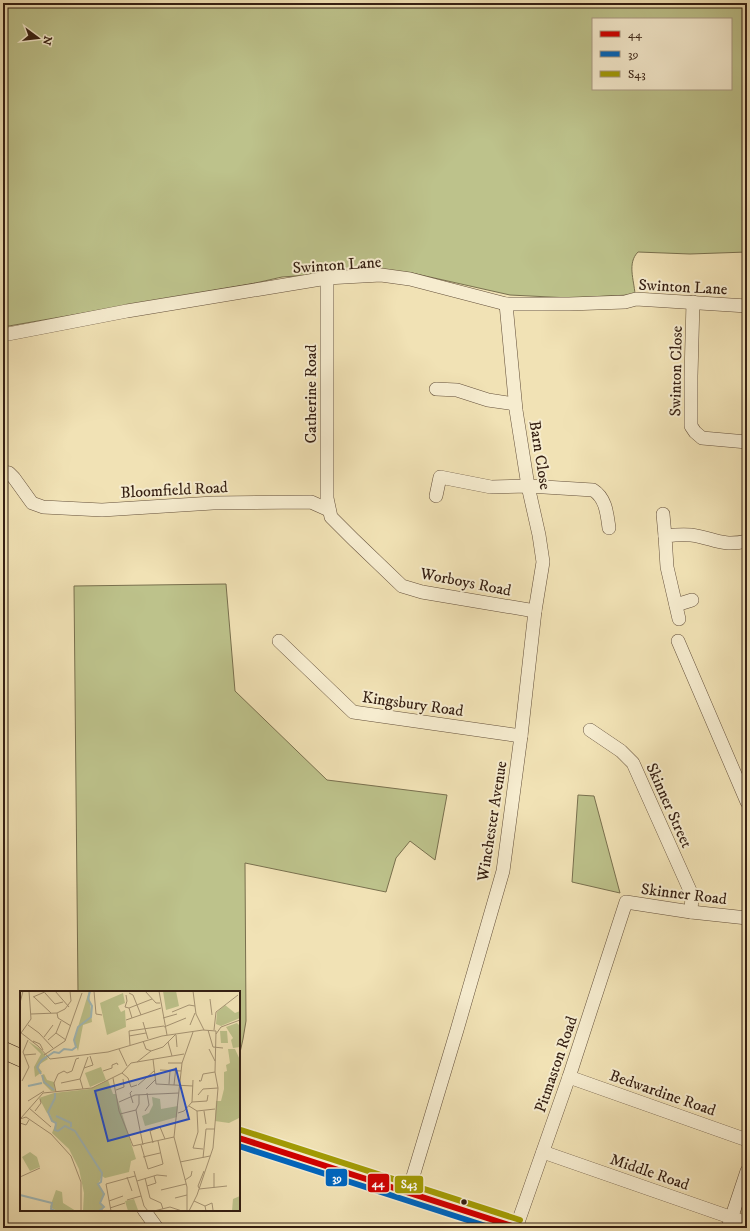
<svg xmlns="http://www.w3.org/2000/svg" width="750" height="1231" font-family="'IM FELL DW Pica',serif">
<rect width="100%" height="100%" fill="#f1e2b5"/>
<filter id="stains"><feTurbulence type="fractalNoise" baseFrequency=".005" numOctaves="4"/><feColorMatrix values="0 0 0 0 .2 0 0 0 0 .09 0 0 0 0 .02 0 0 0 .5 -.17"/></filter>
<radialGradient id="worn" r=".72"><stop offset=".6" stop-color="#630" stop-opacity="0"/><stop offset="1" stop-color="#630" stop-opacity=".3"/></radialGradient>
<!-- green -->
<g fill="#bdc28b" stroke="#79704e" fill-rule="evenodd">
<path d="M3 3H747V252L690 254 638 252C627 263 634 280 635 294L629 295 570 298 510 295 412 273 377 269H348L310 275 282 277 251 284 3 327ZM593 19H731V89H593Z"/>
<path d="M226 584 235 691 327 780 447 795 435 860 410 841 396 858 386 892 245 863 246 1021 243 1039 239 1057V992H78L74 586Z"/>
<path d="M578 795 594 796 620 893 572 882Z"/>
</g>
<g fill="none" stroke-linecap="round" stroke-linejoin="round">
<!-- minor casing -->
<g stroke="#64503b" stroke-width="14">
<g id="minor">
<path d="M327 278V498L331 517 353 539 402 586 422 592 535 611"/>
<path d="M693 302 691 376V426L695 432 702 438 747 442"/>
<path d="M3 335 127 311 327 278 344 277 381 275 410 279 506 304H569L625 302 636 299 747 306"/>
<path d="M436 389 457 390 488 400 515 404"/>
<path d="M3 472 9 473 14 478 32 503 43 507 102 510 213 503 311 502 329 510"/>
<path d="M436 496 440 477 491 487 528 486 593 490C606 498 607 514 609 528"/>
<path d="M663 514 665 536"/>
<path d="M676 605 692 600"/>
<path d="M679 619 667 567 665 536C673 535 682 534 691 535 714 538 721 547 747 541"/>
<path d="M279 641 353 712 521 736"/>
<path d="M678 641 747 802"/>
<path d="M590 730 621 751 633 763 692 895 691 912"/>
<path d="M569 1077 747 1140"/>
<path d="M543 1152 747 1223"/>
<path d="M408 1193 457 1030 503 871 521 736 535 611 543 562 539 535 528 486 516 410 506 304"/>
<path d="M144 1210 157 1228"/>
<path d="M516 1228 569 1077 626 902 691 912 747 918"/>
<path d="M728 1228 747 1171"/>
</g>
</g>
<!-- major casing -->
<g stroke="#351f12" stroke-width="18">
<g id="major">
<path d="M3 1050 21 1058"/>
<path d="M239 1138 518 1228"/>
</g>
</g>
<!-- minor -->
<use href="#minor" stroke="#f6eccf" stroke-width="13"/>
<!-- major -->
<use href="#major" stroke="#f1e2b5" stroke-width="17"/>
<!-- bus-1 casing -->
<g stroke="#f6eccf" stroke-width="9">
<path id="bus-1" d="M239 1138 518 1228"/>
</g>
<!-- bus-2 casing -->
<g stroke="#f6eccf" stroke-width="9">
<path id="bus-2" d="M239 1146 492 1228"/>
</g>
<!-- bus-3 casing -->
<g stroke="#f6eccf" stroke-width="9">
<path id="bus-3" d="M241 1130 520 1220"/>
</g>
<!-- bus-1 -->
<use href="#bus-1" stroke="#d00000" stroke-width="6"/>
<!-- bus-2 -->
<use href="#bus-2" stroke="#0065bd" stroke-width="6"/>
<!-- bus-3 -->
<use href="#bus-3" stroke="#a29b05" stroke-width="6"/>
</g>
<!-- markers -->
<circle fill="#351f12" stroke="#f6eccf" stroke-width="1.5" cx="464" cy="1202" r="3.5"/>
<g text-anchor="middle" stroke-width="4" stroke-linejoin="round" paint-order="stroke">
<!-- street labels -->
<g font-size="16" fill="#351f12" stroke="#f6eccf">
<text transform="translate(337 264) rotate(-4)" y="6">Swinton Lane</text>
<text transform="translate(683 286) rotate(3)" y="6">Swinton Lane</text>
<text transform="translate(675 371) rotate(-89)" y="6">Swinton Close</text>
<text transform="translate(310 394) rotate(-90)" y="6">Catherine Road</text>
<text transform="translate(541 455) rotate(81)" y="6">Barn Close</text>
<text transform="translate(174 489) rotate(-3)" y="6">Bloomfield Road</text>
<text transform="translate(466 581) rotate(11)" y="6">Worboys Road</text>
<text transform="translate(413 703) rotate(8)" y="6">Kingsbury Road</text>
<text transform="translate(670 805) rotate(66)" y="6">Skinner Street</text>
<text transform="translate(491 821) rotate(-81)" y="6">Winchester Avenue</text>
<text transform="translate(684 893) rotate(7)" y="6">Skinner Road</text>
<text transform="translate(555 1064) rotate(-71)" y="6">Pitmaston Road</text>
<text transform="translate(663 1092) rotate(19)" y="6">Bedwardine Road</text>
<text transform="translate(650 1171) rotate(19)" y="6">Middle Road</text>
</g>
</g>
<!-- overview -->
<g transform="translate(20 991)">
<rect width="220" height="220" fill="#f1e2b5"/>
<path d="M69 0 72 31 63 34 58 60 54 49ZM143 0H156L159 15 146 19ZM103 2 105 12 98 15 101 21 105 19 106 36 87 44 80 12ZM205 14 215 22 220 20V27L201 35 196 33 197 21ZM217 32 220 35V56L213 57 211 49 213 47 206 36ZM200 40H207L208 52H201ZM8 50 20 58 28 68 20 73 19 77 22 81 15 86 14 76 21 63ZM208 58H215L220 69V132L219 127 209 132 195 130 196 110H201L204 98V81L207 80 206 74 210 72ZM81 76 86 89 70 96 65 82ZM24 83 27 89 34 91 35 100H31L23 92 22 84ZM88 89 93 103H96L116 168 111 170 109 181 85 187 82 185 78 193 85 203 80 212 84 216 82 220H63L64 202 59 178 49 158 32 142 36 132 32 130 30 123 27 122 19 107 34 102 70 98ZM132 106 140 108 141 118 158 115 157 126 125 135 122 125 129 122 133 114ZM10 161 17 166 20 176 10 180 2 166ZM36 199 42 201 43 212 56 220H37L30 216ZM220 205V220H212L213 208ZM114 208 118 219 108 220 105 210Z" fill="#bdc28b"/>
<path fill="none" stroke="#a1baba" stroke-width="2" d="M21 83 17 76 22 69 34 61 39 62 44 58 52 59 56 56 54 49 58 36 71 26 72 15 68 8 70 0M22 84 24 91 34 99M8 95 22 92M35 102V107L28 121 32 130 36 132 35 139 38 140 45 135 55 140 82 182 81 191 78 193 84 203 80 212 84 216 79 220M36 125 51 132V136M0 204 32 212 31 218 35 220"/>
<path fill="none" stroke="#a69474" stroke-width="1" d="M35 0 49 16M74 0 76 23 82 24M125 0 136 12H140M139 0 147 44M173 0 176 23 184 39M25 2 35 13 43 11M109 2 113 4 121 24M106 4 107 10 105 16 109 17 112 27M13 6 27 0M14 6 31 22M190 8 192 24M0 12 3 0M109 17 132 8M152 21 169 14 175 15M37 22 38 27 51 35M11 23 37 22 45 18 51 10 50 0M143 27 157 23M106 29 141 17M123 31 128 48M8 34 19 42M170 34 175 22M144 36 166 27M188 39 193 56 203 57M194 39 196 21 218 4M0 41 18 55 30 68 88 61 142 45 183 39 196 40M1 42 11 28 9 0M19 42 33 57M36 42 46 49M196 43 201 36 220 29M156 44 157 56M109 45 126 42M24 46 33 34M28 49 36 42 41 30M13 50 20 53 23 59M123 50 126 58 131 60M148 51 152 65M110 54 109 40 144 35M99 58 107 75M189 58 195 70M4 64 16 63M24 64 45 50 62 2M133 68 136 93 173 95M117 71 131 60 143 56 156 43M148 72H162M64 77 73 74 70 65M140 79 161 80M83 80 92 77V74L97 72 98 74M102 82 108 87 111 96 117 94M93 87 99 120 113 155 154 146M180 89 179 90H181L183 83 195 81M2 90 9 76 3 61 8 49M41 92 60 88M149 93 150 80M118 94 134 80M154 94 156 76M63 98 60 88 68 66M126 98 136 88M96 99 104 96 103 88M112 100 110 102 113 112M36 101 34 92 38 83 44 80 47 82 52 80 56 68 59 67M178 104 183 98 198 97M8 110 24 100M99 111 115 104 159 102M172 111 187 110 188 104M169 115 177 120 195 118M9 117 31 136M116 119 123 154M116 119 119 113V104M15 120 21 112 20 108M125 120 129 114 127 102M177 120 178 141 173 157 183 158M184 120 186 133M158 122 164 120 172 111 173 89M100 123 116 119M1 127 23 102 72 97 102 82 111 72 164 63M0 128 6 126 31 143 51 165 61 191V220M0 132 6 134 9 129M133 152 130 140 140 136 145 148M121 154 128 178 143 173 138 150M123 166 140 162M183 167 186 138H195M160 171 190 165M114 180 124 215 128 220M194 182V197M0 186 20 177M107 186 112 200M125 187 130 207 141 212 143 218M165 189 171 185 172 180M117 190 137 184 147 185M127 195 136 192 134 185M179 197 178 195 184 180M179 198 207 195M141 199 166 193M155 207 167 204M107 209 121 205M89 210 103 205M174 210 185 215 186 220M185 215 192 212 193 219M90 217 105 212M91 220 86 193 115 185M134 220 150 216 162 220M167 220V196L154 146 162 72 173 41M169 220 177 204 193 157 198 97 195 81 196 40"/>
<path fill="#1d4ed8" fill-opacity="0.15" stroke="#1d4ed8" stroke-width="2" d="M156 78 169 128 88 150 75 100Z"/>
<rect width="220" height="220" fill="none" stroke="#351f12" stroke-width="2"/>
</g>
<g stroke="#f6eccf" stroke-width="1.5">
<rect x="325" y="1168" width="23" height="19" rx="4" fill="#0065bd"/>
<rect x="367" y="1173" width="23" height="20" rx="4" fill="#d00000"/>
<rect x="394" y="1175" width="30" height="19" rx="4" fill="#a29b05"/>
</g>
<g font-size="11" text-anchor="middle" font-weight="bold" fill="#fff">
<text x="337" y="1182">39</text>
<text x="378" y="1187">44</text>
<text x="409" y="1188">S43</text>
</g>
<!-- margin -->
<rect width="750" height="1231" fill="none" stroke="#f1e2b5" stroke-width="16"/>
<rect x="4" y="4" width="742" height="1223" fill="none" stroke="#351f12" stroke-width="2"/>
<rect x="8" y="8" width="734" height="1215" fill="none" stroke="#351f12"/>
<!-- legend -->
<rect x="592" y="18" width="140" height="72" fill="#f6eccf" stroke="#a99a83"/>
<rect x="600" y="31" width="20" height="6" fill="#d00000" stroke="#a99a83"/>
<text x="628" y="38" font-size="12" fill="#351f12">44</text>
<rect x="600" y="51" width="20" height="6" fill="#0065bd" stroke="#a99a83"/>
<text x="628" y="58" font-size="12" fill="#351f12">39</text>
<rect x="600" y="71" width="20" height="6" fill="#a29b05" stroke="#a99a83"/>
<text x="628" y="78" font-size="12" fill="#351f12">S43</text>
<!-- north arrow -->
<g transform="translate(38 38) rotate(105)" stroke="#f6eccf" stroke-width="3" paint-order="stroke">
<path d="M0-3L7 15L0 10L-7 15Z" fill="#351f12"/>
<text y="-6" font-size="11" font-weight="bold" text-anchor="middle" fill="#351f12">N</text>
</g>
<rect width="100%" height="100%" filter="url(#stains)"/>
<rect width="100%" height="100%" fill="url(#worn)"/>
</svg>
